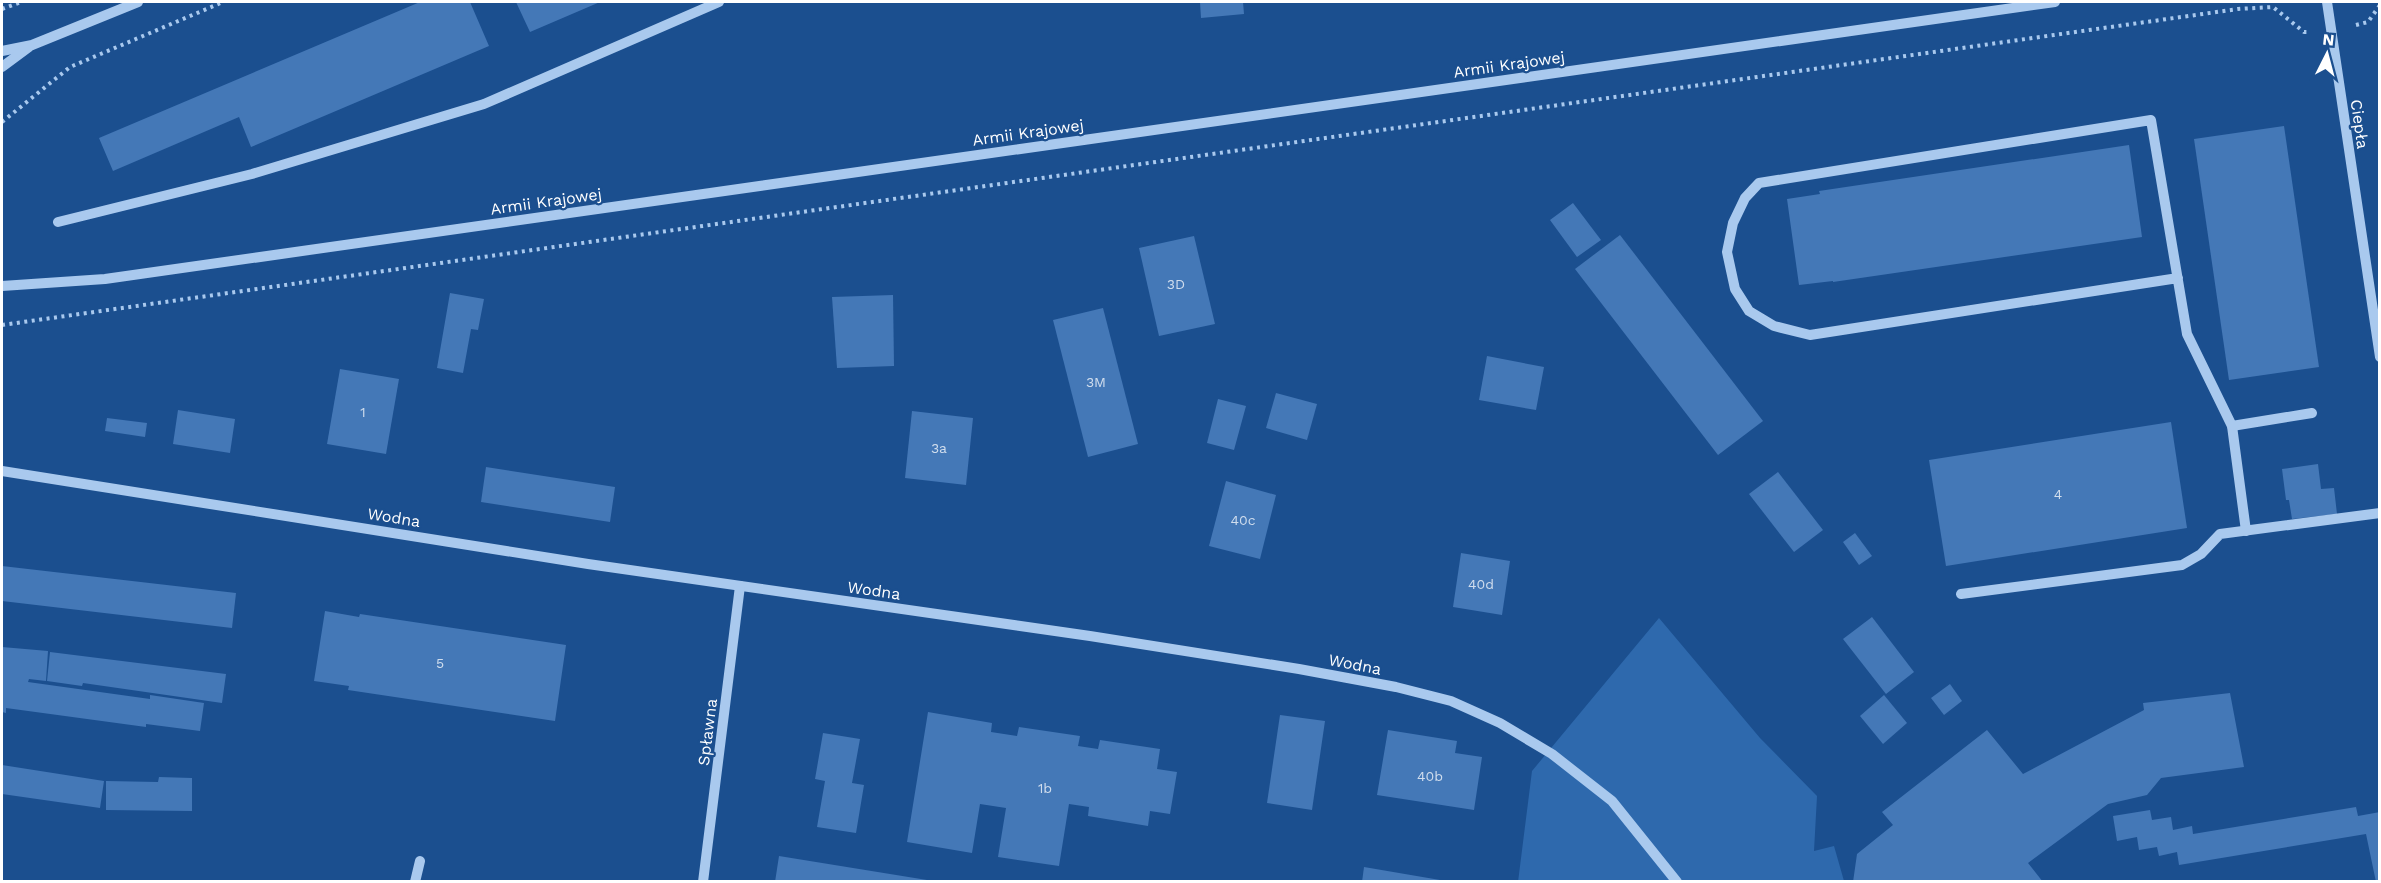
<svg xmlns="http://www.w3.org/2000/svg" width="2381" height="883" font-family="'Work Sans',sans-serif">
<rect width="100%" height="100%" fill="#1b4f8f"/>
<!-- green -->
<path fill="#2e69ad" d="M1659 618 1760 738 1817 796 1814 851 1834 846 1844 881 1518 882 1532 771Z"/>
<!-- building -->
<g fill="#4478b7">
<path d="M420 2H470L489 46 251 147 239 117 113 171 99 138Z"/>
<path d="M516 2H600L530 32Z"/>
<path d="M1200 2H1243L1244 14 1201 18Z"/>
<path d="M2284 126 2319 367 2229 380 2194 139Z"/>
<path d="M2129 145 2142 237 1833 282V281L1799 285 1787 199 1820 194 1819 191Z"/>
<path d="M1573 203 1601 240 1577 257 1550 220Z"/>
<path d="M1620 235 1763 421 1718 455 1575 269Z"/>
<path d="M1194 236 1215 324 1159 336 1139 248Z"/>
<path d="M450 293 484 299 478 330 471 329 463 373 437 368Z"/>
<path d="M893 295 894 366 837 368 832 297Z"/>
<path d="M1103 308 1138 444 1088 457 1053 320Z"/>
<path d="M1487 356 1544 367 1536 410 1479 400Z"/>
<path d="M340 369 399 379 386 454 327 444Z"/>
<path d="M1276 393 1317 404 1307 440 1266 428Z"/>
<path d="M1218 399 1246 406 1234 450 1207 443Z"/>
<path d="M178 410 235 419 230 453 173 444Z"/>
<path d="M912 411 973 418 966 485 905 478Z"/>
<path d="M107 418 147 423 145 437 105 431Z"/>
<path d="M2171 422 2187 528 1946 566 1929 460Z"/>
<path d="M2318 464 2321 489 2334 488 2337 514 2292 519 2289 500H2286L2282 469Z"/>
<path d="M486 467 615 487 610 522 481 502Z"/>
<path d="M1778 472 1823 530 1794 552 1749 494Z"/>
<path d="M1226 481 1276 495 1260 559 1209 546Z"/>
<path d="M1855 533 1872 556 1859 565 1843 542Z"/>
<path d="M1461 553 1510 561 1502 615 1453 607Z"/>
<path d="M2 566 236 593 232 628 2 601Z"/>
<path d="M325 611 359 617 360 614 566 645 555 721 348 690 349 686 314 681Z"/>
<path d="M1872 617 1914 672 1886 694 1843 639Z"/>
<path d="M2 647 48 651 46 681 29 679 28 682 150 699V695L204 703 200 731 146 724V727L6 708V713L2 712Z"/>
<path d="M50 652 226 674 222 703 83 683 82 686 47 681Z"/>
<path d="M1950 684 1962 701 1944 715 1931 698Z"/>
<path d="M2230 693 2244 767 2161 778 2147 795 2108 804 2028 863 2043 882H1853L1857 854 1893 825 1882 812 1987 730 2023 774 2144 710 2143 703Z"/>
<path d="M1884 695 1907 723 1883 744 1860 716Z"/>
<path d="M928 712 992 723 991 732 1017 736 1019 727 1080 736 1078 746 1098 749 1100 740 1160 749 1157 769 1177 772 1170 814 1150 811 1148 826 1088 816 1089 807 1069 804 1059 866 998 857 1006 808 980 804 972 853 907 842Z"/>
<path d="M1280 715 1325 721 1312 810 1267 803Z"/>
<path d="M1388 730 1457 741 1455 753 1482 757 1474 810 1377 795Z"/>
<path d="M823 733 860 739 852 783 864 785 856 833 817 827 825 781 815 779Z"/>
<path d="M2 765 104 781 100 808 2 794Z"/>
<path d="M159 777 192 778V811L106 810V781L158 782Z"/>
<path d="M2356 807 2358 816 2380 812V882H2376L2366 834 2179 865 2177 852 2159 856 2157 847 2139 850 2137 837 2117 841 2113 816 2150 810 2152 820 2171 817 2173 830 2192 826 2193 834Z"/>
<path d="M779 856 927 880V882H775Z"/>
<path d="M1364 867 1440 880V882H1362Z"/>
</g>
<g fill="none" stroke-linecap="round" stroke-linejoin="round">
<!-- path -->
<g stroke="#a9c9ee" stroke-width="4" stroke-dasharray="3 4.5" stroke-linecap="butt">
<path d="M2 9 21 2"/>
<path d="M2356 25 2368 22 2380 5"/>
<path d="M2 122 70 67 223 2"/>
<path d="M2 325 2238 9 2273 7 2304 32H2307"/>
</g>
<!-- minor -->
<g stroke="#a9c9ee" stroke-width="10">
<path d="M2327 2 2380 357"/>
<path d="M2 51 32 45 138 2"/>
<path d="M2 67 29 47"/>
<path d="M58 222 252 174 484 104 719 2"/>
<path d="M2178 278 1810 335 1774 326 1749 311 1735 289 1727 252 1733 223 1745 198 1759 183 2151 120 2187 334 2232 426 2246 531"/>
<path d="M2 286 105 279 2055 2"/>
<path d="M2232 426 2312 413"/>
<path d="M2 471 588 564 1090 636 1299 669 1396 687 1451 701 1500 723 1552 754 1612 801 1677 882"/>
<path d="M1961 594 2182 565 2201 554 2220 534 2380 513"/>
<path d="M415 882 420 861"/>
<path d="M703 882 740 586"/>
</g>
</g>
<g text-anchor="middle" stroke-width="4.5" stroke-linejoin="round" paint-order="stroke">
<!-- number labels -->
<g font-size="14" fill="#d0dded">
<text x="1176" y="289">3D</text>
<text x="1096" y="387">3M</text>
<text x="363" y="417">1</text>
<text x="939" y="453">3a</text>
<text x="2058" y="499">4</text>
<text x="1243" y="525">40c</text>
<text x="1481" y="589">40d</text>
<text x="440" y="668">5</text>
<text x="1430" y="781">40b</text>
<text x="1045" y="793">1b</text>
</g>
<!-- street labels -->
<g font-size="16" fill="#fff" stroke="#1b4f8f">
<text transform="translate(1509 64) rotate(-8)" y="6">Armii Krajowej</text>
<text transform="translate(2360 124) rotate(82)" y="6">Ciepła</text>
<text transform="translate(1028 132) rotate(-8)" y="6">Armii Krajowej</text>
<text transform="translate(546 201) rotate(-8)" y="6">Armii Krajowej</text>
<text transform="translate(394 517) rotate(9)" y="6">Wodna</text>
<text transform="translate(874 590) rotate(8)" y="6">Wodna</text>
<text transform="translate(1355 664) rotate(11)" y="6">Wodna</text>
<text transform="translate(707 732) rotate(-83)" y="6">Spławna</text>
</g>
</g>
<!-- border -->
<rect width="2381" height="883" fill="none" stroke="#ffffff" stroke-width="6"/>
<!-- north arrow -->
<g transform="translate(2327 54) rotate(6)" stroke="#1b4f8f" stroke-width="4.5" paint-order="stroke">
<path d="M0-4.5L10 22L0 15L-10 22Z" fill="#ffffff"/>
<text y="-9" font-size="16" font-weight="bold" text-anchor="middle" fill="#ffffff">N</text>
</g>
</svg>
